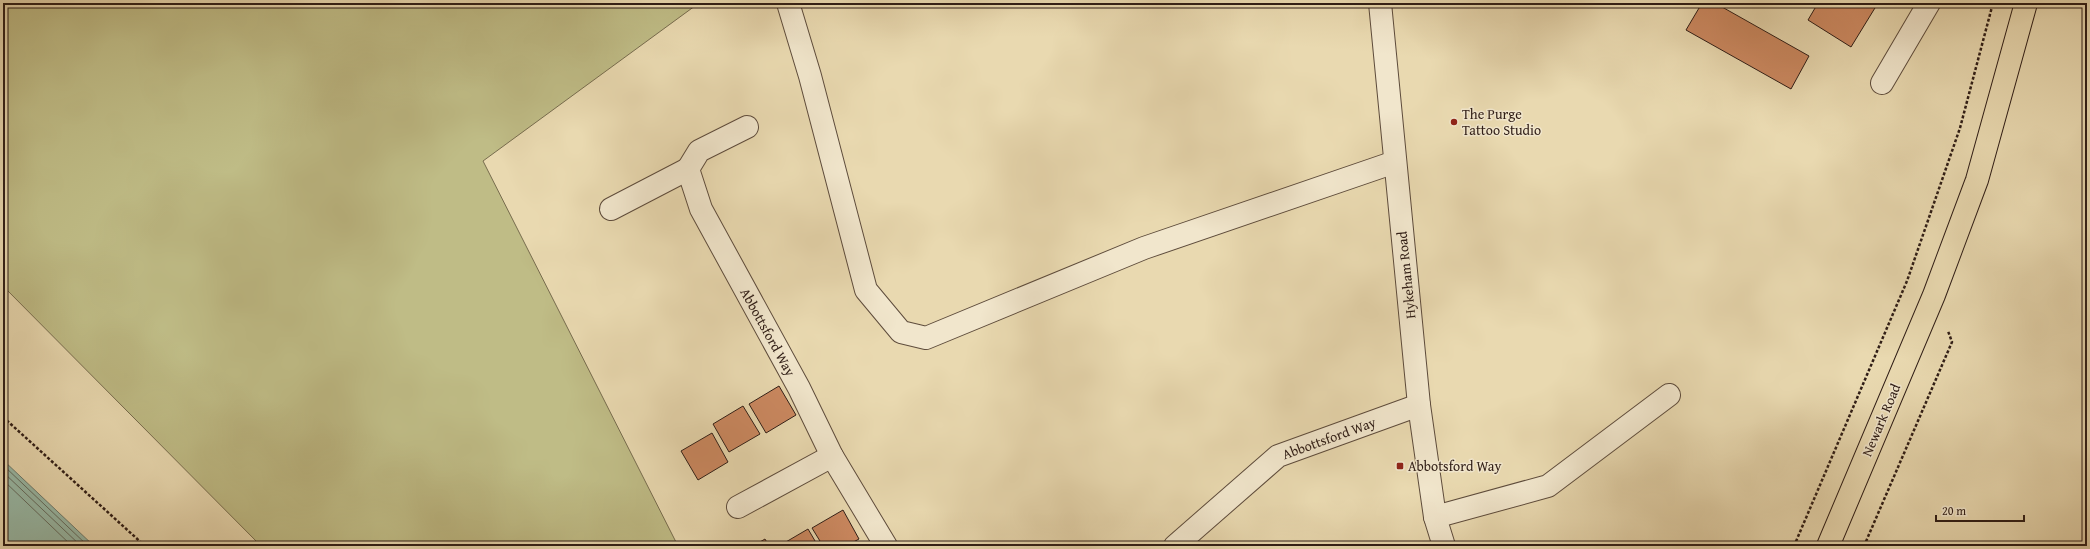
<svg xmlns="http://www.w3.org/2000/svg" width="2090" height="549" font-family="'Gentium Book Plus',serif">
<rect width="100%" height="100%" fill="#e9d9b0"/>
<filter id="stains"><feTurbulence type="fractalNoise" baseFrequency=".005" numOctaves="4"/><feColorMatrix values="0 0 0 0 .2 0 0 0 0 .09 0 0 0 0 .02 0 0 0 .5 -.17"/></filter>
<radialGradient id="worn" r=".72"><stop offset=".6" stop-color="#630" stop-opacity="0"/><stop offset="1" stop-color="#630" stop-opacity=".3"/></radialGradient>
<!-- green -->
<path fill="#bfbc86" stroke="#776c4e" d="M3 3H699L483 161 678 546H261L3 286Z"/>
<!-- water -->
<path fill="#98baa8" stroke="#6e7b6e" d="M3 460 94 546H8L3 541Z"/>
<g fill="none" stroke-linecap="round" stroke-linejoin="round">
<!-- shore -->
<g stroke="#646c5f" stroke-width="1">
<path d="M3 465 88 546"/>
<path d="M3 472 81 546"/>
<path d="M3 480 72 546"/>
</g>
</g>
<!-- building -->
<g fill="#cc8961" stroke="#2f1d16">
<path d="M1702 3H1715L1809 56 1791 89 1686 30Z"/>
<path d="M1818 3H1878L1851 47 1808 20Z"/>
<path d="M779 386 796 415 766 433 749 404Z"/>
<path d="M743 406 760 434 729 452 713 424Z"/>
<path d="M712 433 728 462 698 480 681 451Z"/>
<path d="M843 510 859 539 846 546H823L812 528Z"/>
<path d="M808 529 818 546H779Z"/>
<path d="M765 539 769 546H753Z"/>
</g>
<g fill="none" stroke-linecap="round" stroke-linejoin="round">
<!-- minor casing -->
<g stroke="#5e4c3c" stroke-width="24">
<g id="minor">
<path d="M788 3 810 76 866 290 901 332 926 338 1144 248 1395 162"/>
<path d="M1380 3 1419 405 1435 517 1444 546"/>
<path d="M1882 83 1929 3"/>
<path d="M747 127 699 151 688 169 701 209 799 388 832 456 886 546"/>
<path d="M611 209 688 169"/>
<path d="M738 507 832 456"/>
<path d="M1435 517 1548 486 1669 395"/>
<path d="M1175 546 1278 456 1419 405"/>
</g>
</g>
<!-- major casing -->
<g stroke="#2f1d16" stroke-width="24">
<path id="major" d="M1828 546 1934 295 1977 180 2026 3"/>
</g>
<!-- path -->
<g stroke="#2f1d16" stroke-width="2.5" stroke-dasharray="3 2" stroke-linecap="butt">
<path d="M3 417 145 546"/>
<path d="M1794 546 1907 281 1960 128 1993 3"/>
<path d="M1864 546 1952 342 1948 331"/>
</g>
<!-- minor -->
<use href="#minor" stroke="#f1e6cc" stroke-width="22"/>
<!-- major -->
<use href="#major" stroke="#e9d9b0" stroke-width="22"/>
</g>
<!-- markers -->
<g fill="#8f2418" stroke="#f1e6cc" stroke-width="1.5">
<circle cx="1454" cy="122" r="4"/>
<rect x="1396" y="462" width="8" height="8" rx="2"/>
</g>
<g text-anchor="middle" stroke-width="3" stroke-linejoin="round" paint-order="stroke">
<!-- poi labels -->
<g font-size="14" fill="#2f1d16" stroke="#f1e6cc" text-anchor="start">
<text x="1462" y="119">The Purge<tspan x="1462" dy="16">Tattoo Studio</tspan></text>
<text x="1408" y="471">Abbotsford Way</text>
</g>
<!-- street labels -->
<g font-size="14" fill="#2f1d16" stroke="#f1e6cc">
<text transform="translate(1406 275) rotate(-96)" y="5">Hykeham Road</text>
<text transform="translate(768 332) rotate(61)" y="5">Abbottsford Way</text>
<text transform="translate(1881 420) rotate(-67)" y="5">Newark Road</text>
<text transform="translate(1329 438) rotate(-20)" y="5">Abbottsford Way</text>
</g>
</g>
<!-- margin -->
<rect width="2090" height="549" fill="none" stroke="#e9d9b0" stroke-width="16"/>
<rect x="4" y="4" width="2082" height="541" fill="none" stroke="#2f1d16" stroke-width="2"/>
<rect x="8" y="8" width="2074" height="533" fill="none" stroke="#2f1d16"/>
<!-- scale -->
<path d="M1936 515v6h88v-6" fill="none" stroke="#2f1d16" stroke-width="2"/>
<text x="1942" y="515" font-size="12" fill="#2f1d16" stroke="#f1e6cc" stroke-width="3" paint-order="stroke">20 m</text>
<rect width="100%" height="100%" filter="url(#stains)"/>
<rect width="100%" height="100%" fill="url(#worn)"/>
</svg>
